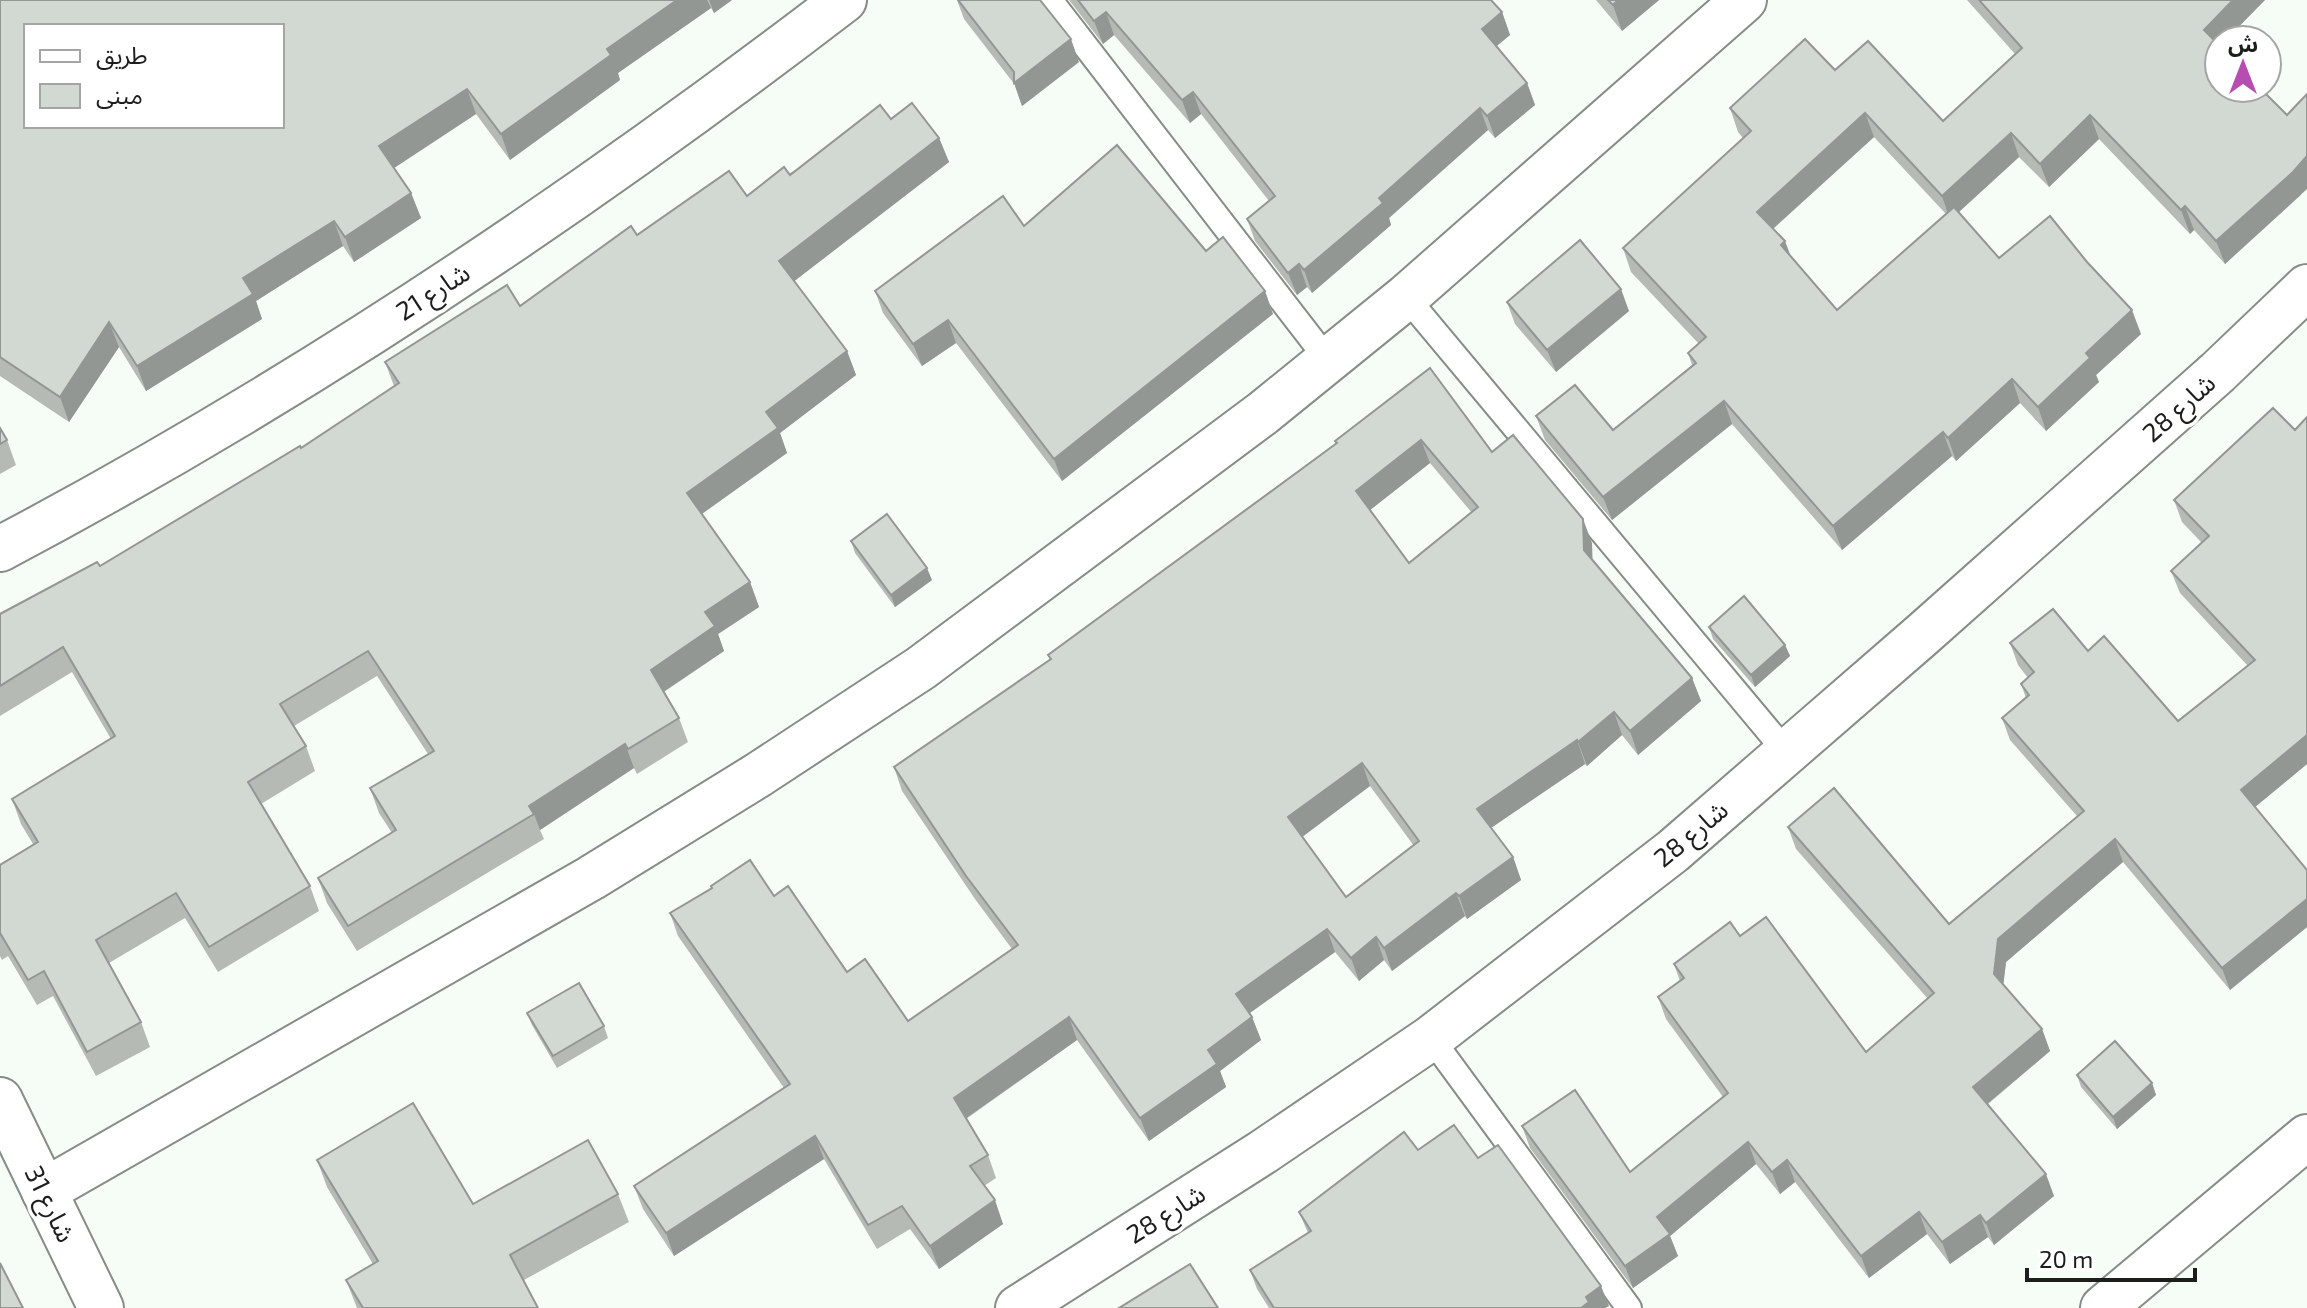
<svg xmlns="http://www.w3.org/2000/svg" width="2307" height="1308" font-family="'Exo 2','Noto Sans Arabic',sans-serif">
<rect width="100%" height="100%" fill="#f6fcf6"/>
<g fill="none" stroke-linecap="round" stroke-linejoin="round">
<!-- lane casing -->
<g stroke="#868c86" stroke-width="28">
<g id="lane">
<path d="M1050 0 1327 359"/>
<path d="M1406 297 1787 753"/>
<path d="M1431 1038 1629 1308"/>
</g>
</g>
<!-- street casing -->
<g stroke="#868c86" stroke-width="48">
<g id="street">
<path d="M0 549C297 392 577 205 844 0"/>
<path d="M0 1100 101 1308"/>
<path d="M44 1191 591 878 758 775 921 668 1263 413 1406 297 1744 0"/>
<path d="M1018 1308 1263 1152 1431 1038 1673 851 1922 635 2218 372 2307 287"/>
<path d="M2103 1308 2307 1137"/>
</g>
</g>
<!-- lane -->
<use href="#lane" stroke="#fff" stroke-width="24"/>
<!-- street -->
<use href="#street" stroke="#fff" stroke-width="44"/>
</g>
<!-- wall -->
<g fill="#b5bab5" fill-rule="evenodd">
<path d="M0 0H732L714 13 711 8 618 73 620 80 510 160 476 114 394 168 411 193 421 218 354 262 343 246 256 301 262 319 146 391 119 347 69 422 0 376Z"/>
<path d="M957 0H1040L1079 62 1022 106 1015 85 964 19Z"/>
<path d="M1069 0H1491L1502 12 1510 35 1497 46 1527 83 1535 105 1495 138 1488 130 1389 218 1391 225 1312 293 1307 287 1297 295 1255 241 1247 219 1269 201 1201 114 1190 123 1114 35 1103 44Z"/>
<path d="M1596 0H1659L1622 31Z"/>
<path d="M1967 0H2265L2219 40V88L2301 195 2225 264 2194 230 2190 234 2099 139 2049 187 2019 157 1958 213 1999 258 2141 334 2096 375 2099 382 2046 431 2020 403 1956 461 1952 456 1842 550 1732 424 1612 520 1545 440 1536 416 1613 430 1692 365 1688 353 1699 344 1631 272 1623 248 1743 138 1738 132 1730 108 1835 70 1943 121 2015 54ZM1874 137 1946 214 1837 310 1791 257 1773 229Z"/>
<path d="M891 119 939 138 949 162 794 281 847 351 856 375 780 433 787 453 702 514 750 582 759 607 718 634 724 651 664 692 679 718 688 742 637 774 634 768 540 830 544 839 357 951 327 903 318 878 392 833 379 813 370 788 428 754 377 676 294 726 306 746 315 771 261 804 310 886 319 911 218 972 185 918 109 963 141 1022 150 1047 96 1076 53 996 37 1005 8 956 2 960 0 956V865L33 844 21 824 12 799 111 739 72 672 0 716V614L100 566 301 448 394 386 385 362 520 306 637 235 747 196Z"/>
<path d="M1024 226 1206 251 1265 291 1273 314 1062 481 956 343 922 366 883 313 875 291Z"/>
<path d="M1507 302 1629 311 1556 372 1515 324Z"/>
<path d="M1430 368 1492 452 1592 543V559L1692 678 1701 701 1638 755 1622 735 1587 766 1585 764 1491 828 1513 857 1521 880 1467 919 1465 916 1392 971 1384 960 1359 981 1335 952 1250 1013 1252 1017 1261 1040 1220 1071 1226 1087 1149 1141 1077 1040 966 1119 988 1155 996 1178 984 1186 1003 1224 939 1269 910 1229 877 1249 824 1159 674 1256 643 1209 634 1186 784 1088 678 936 670 913 774 896 847 972 908 1021 1012 949 975 899 902 791 894 767 1050 660 1048 655 1336 443 1335 441ZM1430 463 1472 513 1409 563 1370 510ZM1370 786 1414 846 1346 897 1302 836Z"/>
<path d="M2307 417V764L2255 807 2307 870V927L2230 990 2123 862 2006 962 2003 985 2042 1029 2050 1051 1988 1104 2054 1196 1994 1245 1988 1237 1950 1264 1927 1234 1869 1278 1795 1182 1780 1194 1756 1164 1670 1236 1678 1256 1633 1288 1530 1148 1522 1126 1630 1172 1723 1097 1666 1019 1658 997 1680 981 1674 964 1740 936 1866 1052 1928 999 1796 849 1788 827 1949 924 2077 816 2010 740 2002 718 2026 698 2021 684 2028 678 2018 665 2010 643 2088 651 2178 721 2248 666 2180 593 2171 571 2202 543 2182 522 2174 500 2295 430Z"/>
<path d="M0 428 7 440 16 465 0 474Z"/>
<path d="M851 541 932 580 895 607 855 553Z"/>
<path d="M1709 627 1785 645 1790 656 1755 687 1713 639Z"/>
<path d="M527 1013 604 1026 608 1038 557 1068 532 1025Z"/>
<path d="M2077 1075 2152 1083 2156 1095 2117 1129 2081 1087Z"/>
<path d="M1418 1150 1478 1158 1609 1306 1605 1308H1269L1257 1289 1250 1270 1308 1233 1299 1212Z"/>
<path d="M317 1160 473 1204 618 1194 629 1222 524 1280 538 1308H357L346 1280 373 1264 327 1187Z"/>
</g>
<!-- shaded-wall -->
<g fill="#939793">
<path d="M677 0H707L711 8 618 73 620 80 510 160 501 134 607 49Z"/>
<path d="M709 0H732L714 13Z"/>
<path d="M1618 0H1659L1622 31 1613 5Z"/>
<path d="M2233 0H2265L2226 40H2219V47L2204 30Z"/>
<path d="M1106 12 1114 35 1103 44 1094 21Z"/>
<path d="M1502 12 1510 35 1490 51 1482 29Z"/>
<path d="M1071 39 1079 62 1022 106 1014 83Z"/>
<path d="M1527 83 1535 105 1495 138 1487 116Z"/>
<path d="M467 89 476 114 388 172 379 146Z"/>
<path d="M1193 92 1201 114 1190 123 1182 100Z"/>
<path d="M1480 108 1488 130 1389 218 1391 225 1312 293 1304 270 1379 198Z"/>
<path d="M1865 113 1874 137 1766 235 1757 212Z"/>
<path d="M2090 115 2099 139 2049 187 2040 164Z"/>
<path d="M2011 133 2019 157 1950 220 1942 196Z"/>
<path d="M939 138 949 162 788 286 779 261Z"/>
<path d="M2307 156V189L2225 264 2216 241Z"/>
<path d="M411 193 421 218 354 262 345 237Z"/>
<path d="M2185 206 2194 230 2190 234 2181 210Z"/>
<path d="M334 221 343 246 256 301 262 319 146 391 137 366 243 278Z"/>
<path d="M1785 241 1794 265 1781 245Z"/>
<path d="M1299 264 1307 287 1297 295 1288 273Z"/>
<path d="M1621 289 1629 311 1556 372 1547 350Z"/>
<path d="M1265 291 1273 314 1062 481 1054 459Z"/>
<path d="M2132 310 2141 334 2096 375 2099 382 2046 431 2038 407 2086 353Z"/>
<path d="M948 320 956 343 922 366 913 344Z"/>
<path d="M109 322 119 347 69 422 60 397Z"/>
<path d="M847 351 856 375 780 433 787 453 696 518 687 493 766 412Z"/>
<path d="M2012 379 2020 403 1956 461 1948 438Z"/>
<path d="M1724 401 1732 424 1612 520 1603 497Z"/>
<path d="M1943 432 1952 456 1842 550 1833 526Z"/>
<path d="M1421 440 1430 463 1365 514 1356 491Z"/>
<path d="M1583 519 1592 543 1593 573 1584 550Z"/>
<path d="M927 568 932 580 895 607 891 595Z"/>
<path d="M750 582 759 607 718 634 724 651 660 694 651 670 705 612Z"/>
<path d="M1785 645 1790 656 1755 687 1751 675Z"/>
<path d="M1692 678 1701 701 1638 755 1630 731Z"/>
<path d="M1614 712 1622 735 1587 766 1578 742Z"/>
<path d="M2307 735V764L2249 812 2241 790Z"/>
<path d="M1577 740 1585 764 1485 832 1477 809Z"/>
<path d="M625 744 634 768 540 830 534 814 529 806Z"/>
<path d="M1362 763 1370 786 1297 841 1288 817Z"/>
<path d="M2115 839 2123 862 2006 962 2002 996 1994 974 1998 939Z"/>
<path d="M1513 857 1521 880 1467 919 1459 896Z"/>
<path d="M1456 893 1465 916 1392 971 1384 948Z"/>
<path d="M2307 899V927L2230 990 2222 968Z"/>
<path d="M1327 929 1335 952 1244 1017 1236 994Z"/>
<path d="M1376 937 1384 960 1359 981 1351 958Z"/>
<path d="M1069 1017 1077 1040 962 1121 954 1098Z"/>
<path d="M1252 1017 1261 1040 1220 1071 1226 1087 1149 1141 1140 1118 1208 1050Z"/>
<path d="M2042 1029 2050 1051 1981 1109 1973 1087Z"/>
<path d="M2152 1083 2156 1095 2117 1129 2113 1117Z"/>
<path d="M815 1136 824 1159 674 1256 666 1233Z"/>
<path d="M1748 1142 1756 1164 1670 1236 1678 1256 1633 1288 1625 1266 1657 1217Z"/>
<path d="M1787 1160 1795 1182 1780 1194 1772 1172Z"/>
<path d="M2046 1174 2054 1196 1994 1245 1986 1223Z"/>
<path d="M995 1200 1003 1224 939 1269 930 1246Z"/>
<path d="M1919 1212 1927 1234 1869 1278 1861 1256Z"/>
<path d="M1980 1215 1988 1237 1950 1264 1942 1242Z"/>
<path d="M1601 1286 1609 1306 1605 1308H1581L1586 1297Z"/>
</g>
<!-- building -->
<g fill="#d2d8d2" stroke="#939793" stroke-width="2" fill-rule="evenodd">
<path d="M0 0H677L607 49 611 55 501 134 467 89 379 146 411 193 345 237 334 221 243 278 253 294 137 366 109 322 60 397 0 357ZM26 26H282V126H26Z"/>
<path d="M958 0H1040L1071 39 1014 83V72Z"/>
<path d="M1078 0H1491L1502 12 1482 29 1527 83 1487 116 1480 108 1379 198 1383 203 1304 270 1299 264 1288 273 1247 219 1275 196 1193 92 1182 100 1106 12 1094 21Z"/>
<path d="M1608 0H1618L1613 5Z"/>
<path d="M1979 0H2233L2204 30 2219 45V88H2260L2287 115 2307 94V156L2293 172 2216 241 2185 206 2181 210 2090 115 2040 164 2011 133 1942 196 1865 113 1757 212 1785 241 1781 245 1837 310 1954 207 1999 258 2050 216 2087 262 2132 310 2086 353 2090 358 2038 407 2012 379 1948 438 1943 432 1833 526 1724 401 1603 497 1536 416 1575 385 1613 430 1696 363 1688 353 1706 337 1623 248 1751 131 1730 108 1805 39 1835 70 1868 41 1943 121 2022 48Z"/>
<path d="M912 103 939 138 779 261 847 351 766 412 778 428 687 493 750 582 705 612 715 626 651 670 679 718 628 749 625 744 529 806 534 814 348 926 318 878 396 830 370 788 434 751 368 651 280 704 306 746 248 782 310 886 209 947 176 893 96 940 141 1022 87 1052 44 971 28 980 0 933V865L38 842 12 799 115 736 63 647 0 686V614L97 562 100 566 300 446 301 448 399 383 385 362 507 285 520 306 631 226 637 235 729 171 747 196 784 167 790 175 880 105 891 119Z"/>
<path d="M1117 145 1206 251 1223 237 1265 291 1054 459 948 320 913 344 875 291 1003 196 1024 226Z"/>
<path d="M1580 240 1621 289 1547 350 1507 302Z"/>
<path d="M1430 368 1492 452 1513 435 1583 519 1584 550 1692 678 1630 731 1614 712 1578 742 1577 740 1477 809 1513 857 1459 896 1456 893 1384 948 1376 937 1351 958 1327 929 1236 994 1252 1017 1208 1050 1217 1064 1140 1118 1069 1017 954 1098 988 1155 970 1166 995 1200 930 1246 902 1206 868 1225 815 1136 666 1233 634 1186 790 1084 670 913 712 888 711 886 750 860 774 896 788 886 847 972 865 959 908 1021 1018 945 966 876 894 767 1051 659 1048 655 1337 443 1335 441ZM1421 440 1478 507 1409 563 1356 491ZM1362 763 1419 841 1346 897 1288 817Z"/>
<path d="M2273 408 2295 430 2307 417V735L2241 790 2307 870V899L2222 968 2115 839 1998 939 1994 974 2042 1029 1973 1087 2046 1174 1986 1223 1980 1215 1942 1242 1919 1212 1861 1256 1787 1160 1772 1172 1748 1142 1657 1217 1670 1234 1625 1266 1522 1126 1575 1090 1630 1172 1728 1093 1658 997 1684 978 1674 964 1730 922 1740 936 1766 917 1866 1052 1934 993 1788 827 1834 788 1949 924 2084 811 2002 718 2029 695 2021 684 2034 672 2010 643 2053 609 2088 651 2104 636 2178 721 2255 660 2171 571 2209 536 2174 500Z"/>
<path d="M0 428 7 440 0 444Z"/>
<path d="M887 514 927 568 891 595 851 541Z"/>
<path d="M1744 596 1785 645 1751 675 1709 627Z"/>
<path d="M579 983 604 1026 553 1056 527 1013Z"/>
<path d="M2115 1041 2152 1083 2113 1117 2077 1075Z"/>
<path d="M413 1103 473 1204 588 1140 618 1194 510 1255 538 1308H363L346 1280 378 1261 317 1160Z"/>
<path d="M1454 1125 1478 1158 1498 1145 1601 1286 1586 1297 1589 1302 1581 1308H1274L1250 1270 1311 1231 1299 1212 1404 1132 1418 1150Z"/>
<path d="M0 1263 23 1308H0Z"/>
<path d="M1190 1264 1218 1308H1119Z"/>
</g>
<g text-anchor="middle" stroke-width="7" stroke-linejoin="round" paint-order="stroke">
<!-- street labels -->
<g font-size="26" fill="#1c1e1b" stroke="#fff">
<text transform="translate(433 292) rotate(-33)" y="9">شارع 21</text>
<text transform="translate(2179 408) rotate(-42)" y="9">شارع 28</text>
<text transform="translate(1691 834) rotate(-40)" y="9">شارع 28</text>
<text transform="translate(50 1204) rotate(64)" y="9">شارع 31</text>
<text transform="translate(1166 1214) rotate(-32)" y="9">شارع 28</text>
</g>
</g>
<!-- legend -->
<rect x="24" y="24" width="260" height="104" fill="#ffffff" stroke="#a4a5a4" stroke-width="2"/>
<rect x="40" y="50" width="40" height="12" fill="#ffffff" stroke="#a4a5a4" stroke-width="2"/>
<text x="96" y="64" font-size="24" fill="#1c1e1b">طريق</text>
<rect x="40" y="84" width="40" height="24" fill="#d2d8d2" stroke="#a4a5a4" stroke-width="2"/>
<text x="96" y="104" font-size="24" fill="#1c1e1b">مبنى</text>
<!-- north arrow -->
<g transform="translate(2243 64)"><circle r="38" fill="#ffffff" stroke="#a4a5a4" stroke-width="2"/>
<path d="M0-6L14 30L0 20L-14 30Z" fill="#b64db0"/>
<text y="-12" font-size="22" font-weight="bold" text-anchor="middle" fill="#1c1e1b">ش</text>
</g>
<!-- scale -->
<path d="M2027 1268v12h168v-12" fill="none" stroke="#1c1e1b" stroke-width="4"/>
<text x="2039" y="1268" font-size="24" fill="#1c1e1b" stroke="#ffffff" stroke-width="6" paint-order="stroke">20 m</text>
</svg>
